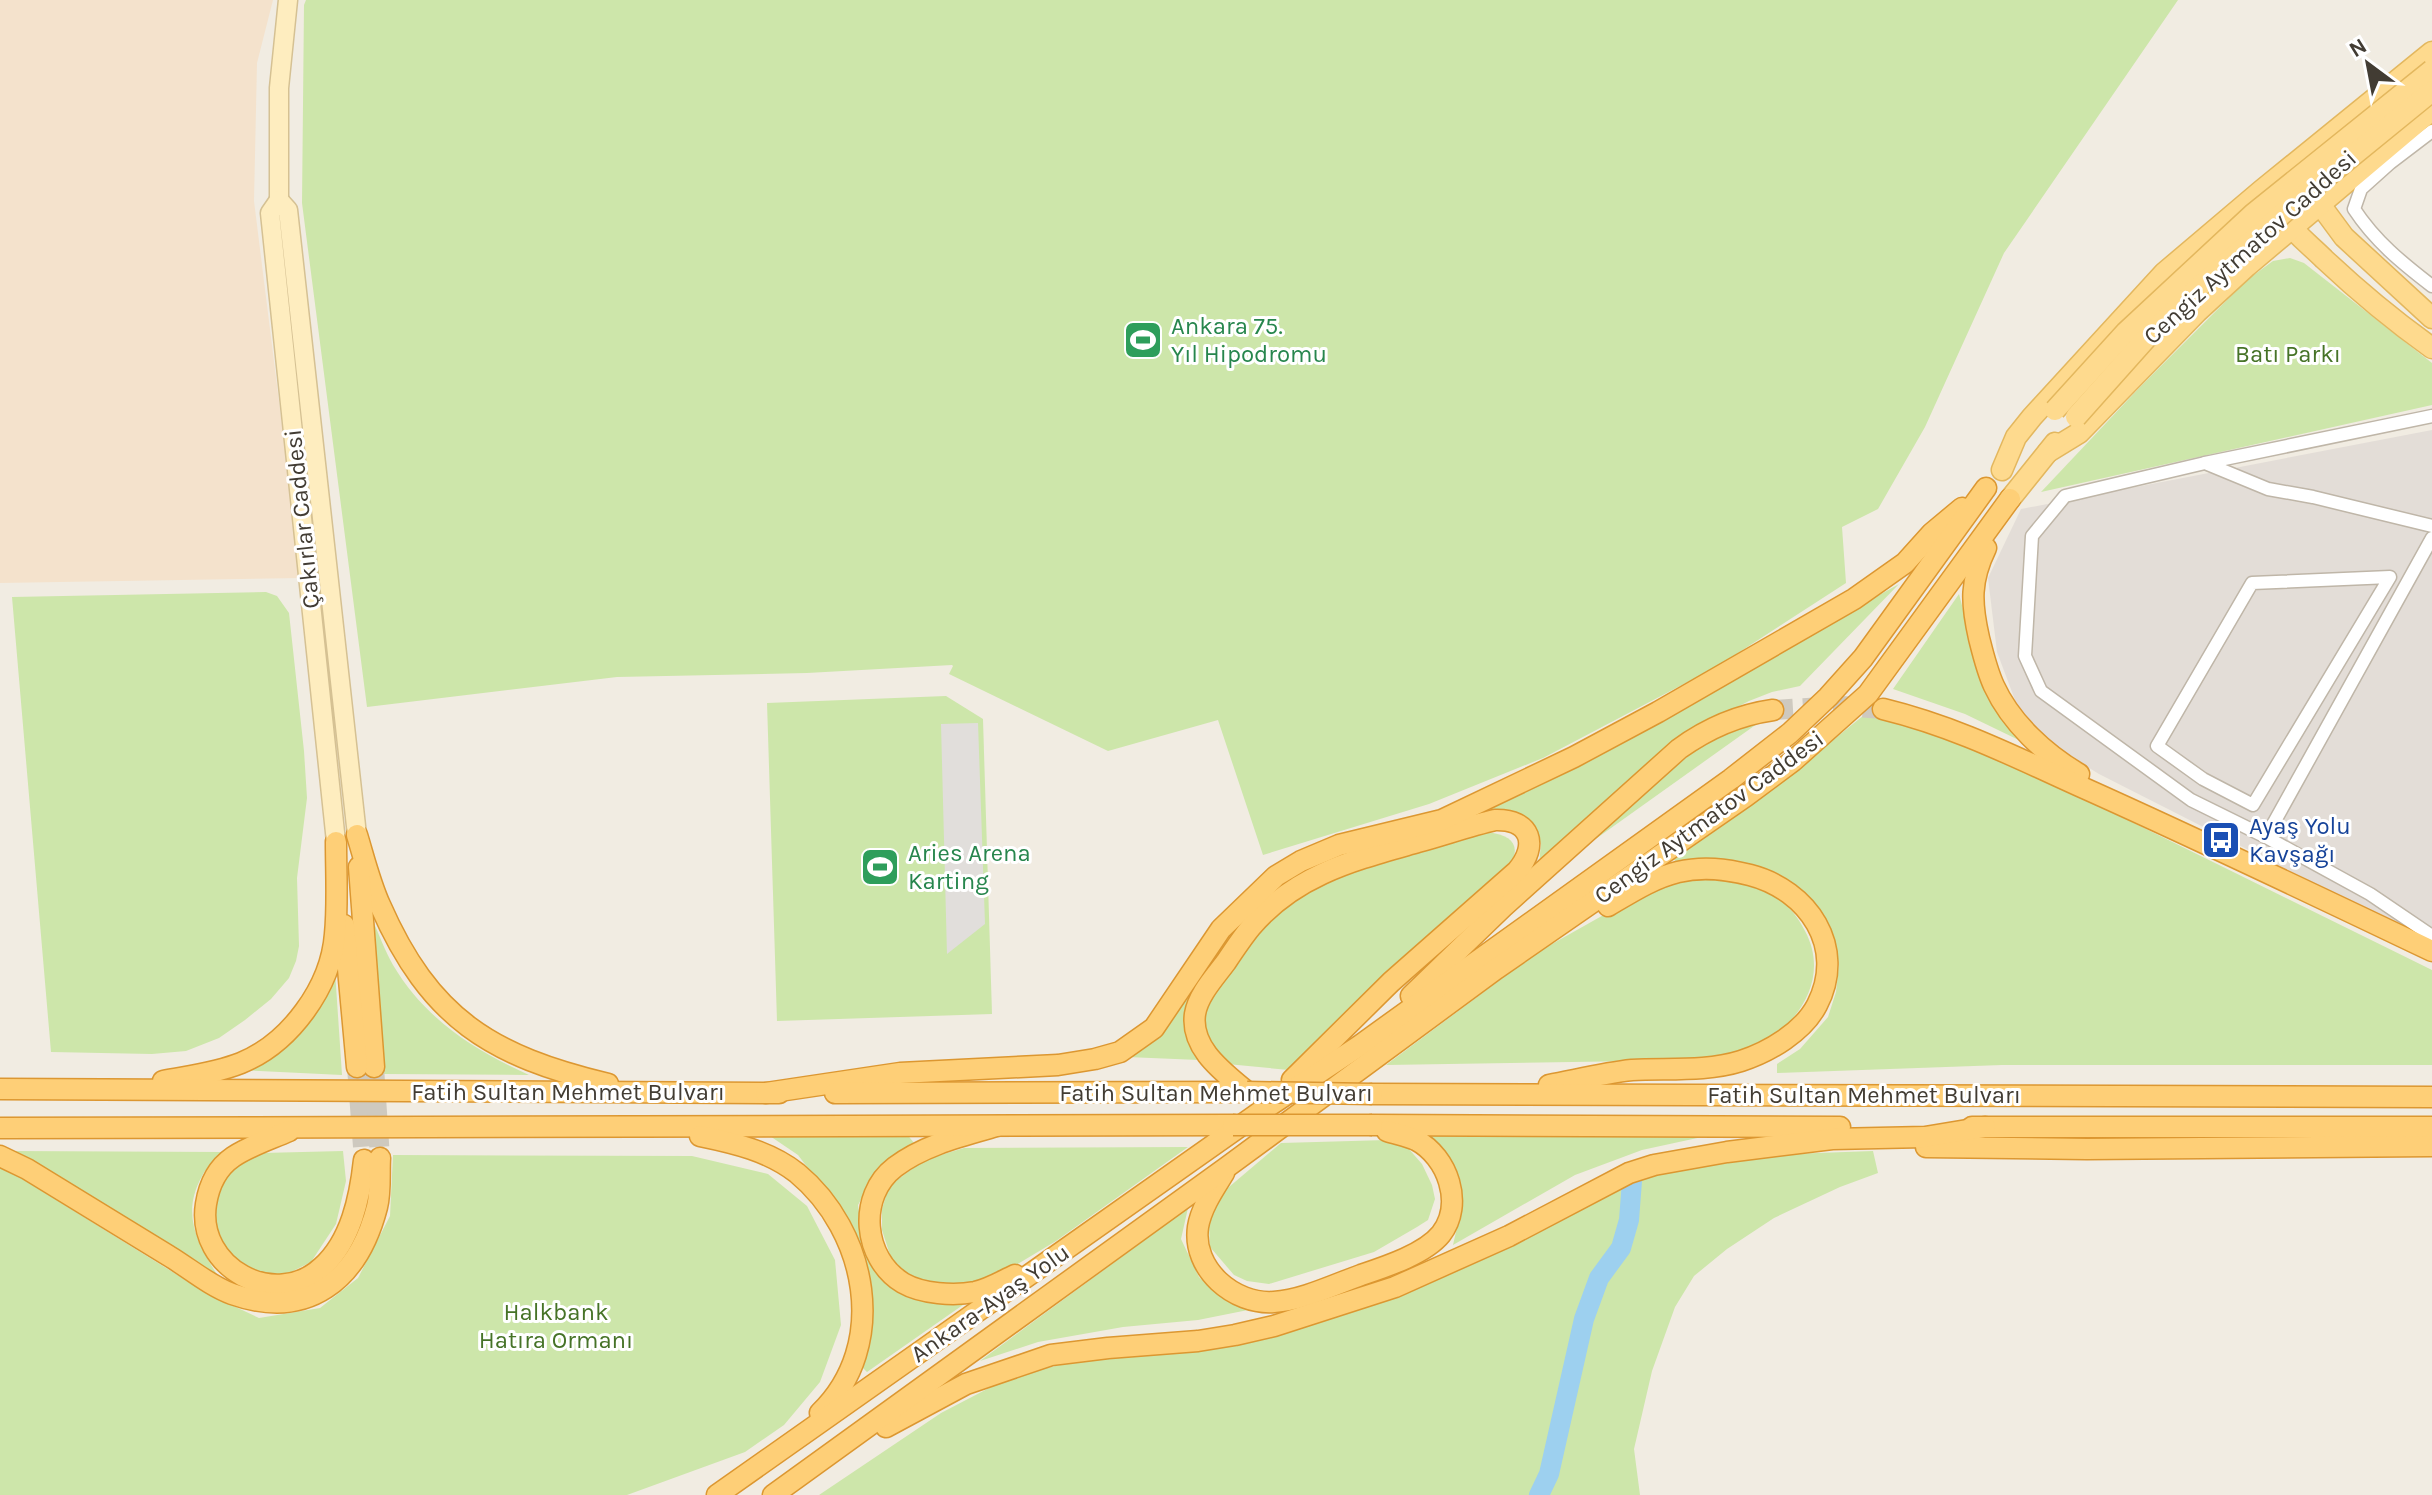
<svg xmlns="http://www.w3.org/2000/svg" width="2432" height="1495" font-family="Karla,sans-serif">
<rect width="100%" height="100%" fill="#f1ece2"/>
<!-- commercial -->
<path fill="#f4e2cc" d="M0 0H273L257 63 254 201 301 578 0 583Z"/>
<!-- industrial -->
<path fill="#e3ddd7" d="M2432 430V943L2099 774 2052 745 2018 708 1997 652 1988 578 2021 509Z"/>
<!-- green -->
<g fill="#cde6aa">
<path d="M306 0H2178L2004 253 1925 427 1878 509 1842 527 1846 583 1718 666 1543 758 1429 804 1263 855 1218 720 1108 751 949 674 953 666 952 665 807 673 617 677 367 707 302 203 304 5Z"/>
<path d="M2290 258 2304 263 2432 363V405L2041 492 2140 387 2247 280 2273 261Z"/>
<path d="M1899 584 1800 686 1772 692 1749 701 1702 725 1539 864 1541 844 1534 827 1502 812 1261 908 1188 1038 1199 1060 1127 1057 1155 1039 1226 935 1259 899 1308 865 1610 745Z"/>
<path d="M266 592 277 596 289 613 304 751 307 798 297 878 299 946 296 961 289 978 271 999 245 1020 219 1038 186 1051 152 1054 51 1052 12 597Z"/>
<path d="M1959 594 1974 651 2027 744 1965 714 1893 689Z"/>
<path d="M946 696 983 719 992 1014 777 1021 767 703Z"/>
<path d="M1869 711 1982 748 2432 970V1065H2002L1777 1073V1064L1800 1049 1828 1017 1836 992 1839 964 1833 934 1823 915 1808 895 1784 877 1730 862 1678 864 1671 856 1785 779Z"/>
<path d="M1768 716 1569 858 1694 751 1731 728Z"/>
<path d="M1488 832C1514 836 1522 846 1508 870L1289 1070 1227 1064 1212 1050 1202 1022 1210 995 1271 916 1336 873Z"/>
<path d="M1725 878C1740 884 1764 889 1778 898 1789 905 1799 919 1805 931 1827 972 1806 1012 1772 1038 1754 1051 1722 1056 1701 1060L1386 1065 1536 953 1616 908 1677 880Z"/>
<path d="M372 919C379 934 385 951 393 965 425 1019 474 1050 529 1075L384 1074Z"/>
<path d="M334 956 342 1075 238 1070 271 1051Z"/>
<path d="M906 1133 914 1143 875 1175 858 1205 863 1240 880 1270 970 1300 867 1372 860 1365 870 1327 833 1201 798 1155 767 1134Z"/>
<path d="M1430 1136 1702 1137 1642 1150 1575 1175 1453 1245 1461 1210 1444 1153Z"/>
<path d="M1387 1140 1408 1148 1422 1164 1432 1185 1435 1199 1428 1220 1417 1227 1374 1252 1269 1284 1247 1281 1234 1275 1210 1247 1209 1226 1216 1198 1281 1143Z"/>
<path d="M1188 1147 1056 1241 996 1277 973 1285 948 1287 925 1281 906 1273 891 1258 882 1230V1209L889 1186 924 1160 964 1148Z"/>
<path d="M9 1151 222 1152C216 1160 207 1166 202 1176 181 1214 197 1243 218 1276Z"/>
<path d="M343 1151 346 1181 336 1224 311 1262 287 1274 257 1275 238 1263 220 1244 211 1199 231 1170 262 1153Z"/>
<path d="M1873 1151 1878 1173 1840 1187 1774 1218 1727 1249 1694 1276 1675 1307 1652 1371 1634 1449 1640 1495H819L941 1413 1014 1375 1065 1364 1232 1342 1639 1178 1670 1171 1790 1154Z"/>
<path d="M393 1155 692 1156 768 1174 807 1206 835 1260 841 1325 820 1382 784 1425 745 1452 627 1495H0V1165L208 1294 259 1318 320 1308 358 1278 390 1216Z"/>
<path d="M1188 1208 1181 1239 1199 1277 1218 1295 1263 1307 1198 1320 1123 1327 1038 1342 980 1361Z"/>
</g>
<!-- parking -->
<path fill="#e1dedb" d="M978 723 985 924 947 954 941 724Z"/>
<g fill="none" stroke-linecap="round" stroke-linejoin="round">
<!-- river -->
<path stroke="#9dd0ef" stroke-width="20" d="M1539 1495 1549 1474 1584 1319 1599 1278 1621 1248 1629 1220 1632 1181"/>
<!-- trunk-tunnel -->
<g stroke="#cec9bf" stroke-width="20" stroke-dasharray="20 10" stroke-linecap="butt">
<path d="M1773 710 1841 706 1883 709"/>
<path d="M357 1067 364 1160"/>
<path d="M374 1067 380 1158"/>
</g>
<!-- minor casing -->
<g stroke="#bfb6a8" stroke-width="15">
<g id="minor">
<path d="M2432 131 2390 163 2361 189 2354 209C2375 241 2402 263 2432 286"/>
<path d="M2205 463 2432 416"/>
<path d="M2432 526 2313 497 2268 489 2205 463 2065 496 2032 536 2025 656 2041 691 2191 800 2266 837 2370 894 2432 936"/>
<path d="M2390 577 2253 805 2203 779 2157 746 2252 583Z"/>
<path d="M2266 837 2432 538"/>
</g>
</g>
<!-- secondary casing -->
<g stroke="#d5c193" stroke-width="21">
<g id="secondary">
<path d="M279 200V88L288 0"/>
<path d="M336 842 270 213 279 200 288 210 357 835"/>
</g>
</g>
<!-- primary casing -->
<g stroke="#e3b75e" stroke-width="23">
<g id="primary">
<path d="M2313 195 2344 237 2432 318"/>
<path d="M2284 218C2295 234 2310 245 2324 259 2358 291 2394 321 2432 348"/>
<path d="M2048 452 2079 433 2197 312 2247 266 2432 110"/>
<path d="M2002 470 2016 437 2032 417 2164 273 2262 190 2432 52"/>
<path d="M2010 499 2055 443"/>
</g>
</g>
<!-- trunk casing -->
<g stroke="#dc9731" stroke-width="23">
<g id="trunk">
<path d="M1986 548C1970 581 1971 603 1979 638 1983 654 1987 671 1994 686 2011 723 2045 754 2079 774"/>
<path d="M1883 709C1957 727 2017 758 2086 789 2202 841 2317 896 2432 951"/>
<path d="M357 835C364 858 370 883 380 905 430 1019 491 1056 608 1084"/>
<path d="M359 867 374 1067"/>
<path d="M344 925 357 1067"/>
<path d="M1411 996 1503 907 1679 749C1708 728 1738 715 1773 710"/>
<path d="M163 1081C189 1076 216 1073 241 1063 290 1043 331 987 335 934 338 904 336 872 336 842"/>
<path d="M1549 1085C1576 1080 1604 1073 1632 1070 1668 1068 1706 1072 1741 1061 1769 1052 1803 1032 1817 1005 1847 947 1808 890 1750 875 1726 869 1703 866 1678 872 1653 878 1630 893 1608 906"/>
<path d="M0 1089 779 1093"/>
<path d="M1247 1092C1225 1073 1190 1049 1195 1014 1198 995 1215 977 1226 962 1234 950 1242 938 1251 927 1296 874 1355 860 1418 842 1444 835 1469 826 1495 820 1531 819 1539 845 1517 871L1391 982 1292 1080"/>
<path d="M766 1093 900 1073 1058 1065 1095 1059 1120 1052 1154 1028 1221 929 1276 876 1301 861 1339 845 1442 820 1574 757 1658 712 1854 599 1905 563 1932 533 1962 508"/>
<path d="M835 1093 1247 1092"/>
<path d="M1372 1094 2432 1097"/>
<path d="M1372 1125 1840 1127"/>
<path d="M997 1126C962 1136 924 1145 895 1167 857 1196 863 1259 903 1283 922 1294 954 1296 975 1292 989 1289 1002 1281 1015 1275"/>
<path d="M1972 1127H2432"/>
<path d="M0 1128 1233 1125"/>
<path d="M289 1131C271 1139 249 1146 233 1157 217 1168 209 1185 206 1204 196 1267 275 1311 322 1267 351 1241 360 1197 364 1160"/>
<path d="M700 1136C734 1143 769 1151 797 1173 867 1231 890 1345 820 1413"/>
<path d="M1926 1147 2087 1149 2432 1146"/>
<path d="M0 1156 27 1169C75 1198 122 1227 169 1256 189 1268 210 1286 232 1294 308 1321 358 1280 377 1207 381 1192 379 1173 380 1158"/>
<path d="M1224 1173C1214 1189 1201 1208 1198 1227 1192 1269 1234 1305 1274 1302 1303 1300 1333 1285 1361 1275 1385 1267 1425 1254 1441 1234 1464 1204 1448 1157 1416 1140 1407 1136 1396 1134 1387 1131"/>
<path d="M886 1427 966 1384 1051 1355 1108 1348 1198 1341 1235 1335 1274 1326 1395 1287 1509 1236 1629 1173 1654 1165 1727 1152 1832 1139 1925 1137 1985 1127"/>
<path d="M717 1495 1263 1110 1359 1046 1731 779 1790 733 1828 697 1863 658 1986 488"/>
<path d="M773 1495 1227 1167 1496 969 1746 796 1793 761 1868 694 2010 499"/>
</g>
</g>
<!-- minor -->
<use href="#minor" stroke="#fff" stroke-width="12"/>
<!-- secondary -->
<use href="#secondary" stroke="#feedbf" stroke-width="18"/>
<!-- primary -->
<use href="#primary" stroke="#feda8e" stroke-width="20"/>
<!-- trunk -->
<use href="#trunk" stroke="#fecf77" stroke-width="20"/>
<!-- primary-bridge casing -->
<g stroke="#e3b75e" stroke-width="23" stroke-linecap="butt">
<g id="primary-bridge">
<path d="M2055 410 2126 332 2253 214 2432 70"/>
<path d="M2076 417 2150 334 2202 284 2297 201 2432 91"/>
</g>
</g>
<!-- trunk-bridge casing -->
<g stroke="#dc9731" stroke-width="23" stroke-linecap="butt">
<g id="trunk-bridge">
<path d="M1247 1092 1372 1094"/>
<path d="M1233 1125H1372"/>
</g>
</g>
<!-- primary-bridge -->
<use href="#primary-bridge" stroke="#feda8e" stroke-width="20"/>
<!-- trunk-bridge -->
<use href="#trunk-bridge" stroke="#fecf77" stroke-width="20"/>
</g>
<!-- icons -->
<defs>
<g id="stadium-square" transform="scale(2)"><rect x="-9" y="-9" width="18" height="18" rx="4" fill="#2e9e5b" stroke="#fff"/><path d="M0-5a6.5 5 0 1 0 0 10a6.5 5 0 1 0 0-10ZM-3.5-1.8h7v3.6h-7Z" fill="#fff"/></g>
<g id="bus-square" transform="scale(2)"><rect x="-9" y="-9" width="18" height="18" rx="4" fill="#1a4fb4" stroke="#fff"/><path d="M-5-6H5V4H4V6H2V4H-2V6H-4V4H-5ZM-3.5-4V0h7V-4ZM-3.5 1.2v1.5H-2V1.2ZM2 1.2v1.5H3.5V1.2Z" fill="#fff"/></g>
</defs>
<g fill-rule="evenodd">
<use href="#stadium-square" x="1143" y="340"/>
<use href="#bus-square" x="2221" y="840"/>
<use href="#stadium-square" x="880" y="867"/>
</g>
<g text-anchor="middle" stroke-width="6" stroke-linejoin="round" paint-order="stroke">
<!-- street labels -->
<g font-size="24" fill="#423c33" stroke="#fff">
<text transform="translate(2250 247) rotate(-42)" y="8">Cengiz Aytmatov Caddesi</text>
<text transform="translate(302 519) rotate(-96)" y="8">Çakırlar Caddesi</text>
<text transform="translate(1709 817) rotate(-36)" y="8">Cengiz Aytmatov Caddesi</text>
<text x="568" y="1100">Fatih Sultan Mehmet Bulvarı</text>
<text x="1216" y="1101">Fatih Sultan Mehmet Bulvarı</text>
<text x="1864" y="1103">Fatih Sultan Mehmet Bulvarı</text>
<text transform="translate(990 1303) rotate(-35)" y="8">Ankara-Ayaş Yolu</text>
</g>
<!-- leisure labels -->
<g font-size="24" fill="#27864d" stroke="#fff" text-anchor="start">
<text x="1171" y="334">Ankara 75.<tspan x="1171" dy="28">Yıl Hipodromu</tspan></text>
<text x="908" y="861">Aries Arena<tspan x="908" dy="28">Karting</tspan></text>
</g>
<!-- park labels -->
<g font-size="24" fill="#467327" stroke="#fff">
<text x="2288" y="362">Batı Parkı</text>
<text x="556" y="1320">Halkbank<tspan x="556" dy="28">Hatıra Ormanı</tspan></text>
</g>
<!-- transit labels -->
<g font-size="24" fill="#164399" stroke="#fff" text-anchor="start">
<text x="2249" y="834">Ayaş Yolu<tspan x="2249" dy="28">Kavşağı</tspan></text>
</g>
</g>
<!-- north arrow -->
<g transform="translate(2368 64) rotate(328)" stroke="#ffffff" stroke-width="6" paint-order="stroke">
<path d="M0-6L14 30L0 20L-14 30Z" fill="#423c33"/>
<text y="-12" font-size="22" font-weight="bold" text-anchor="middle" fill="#423c33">N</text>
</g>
</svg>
